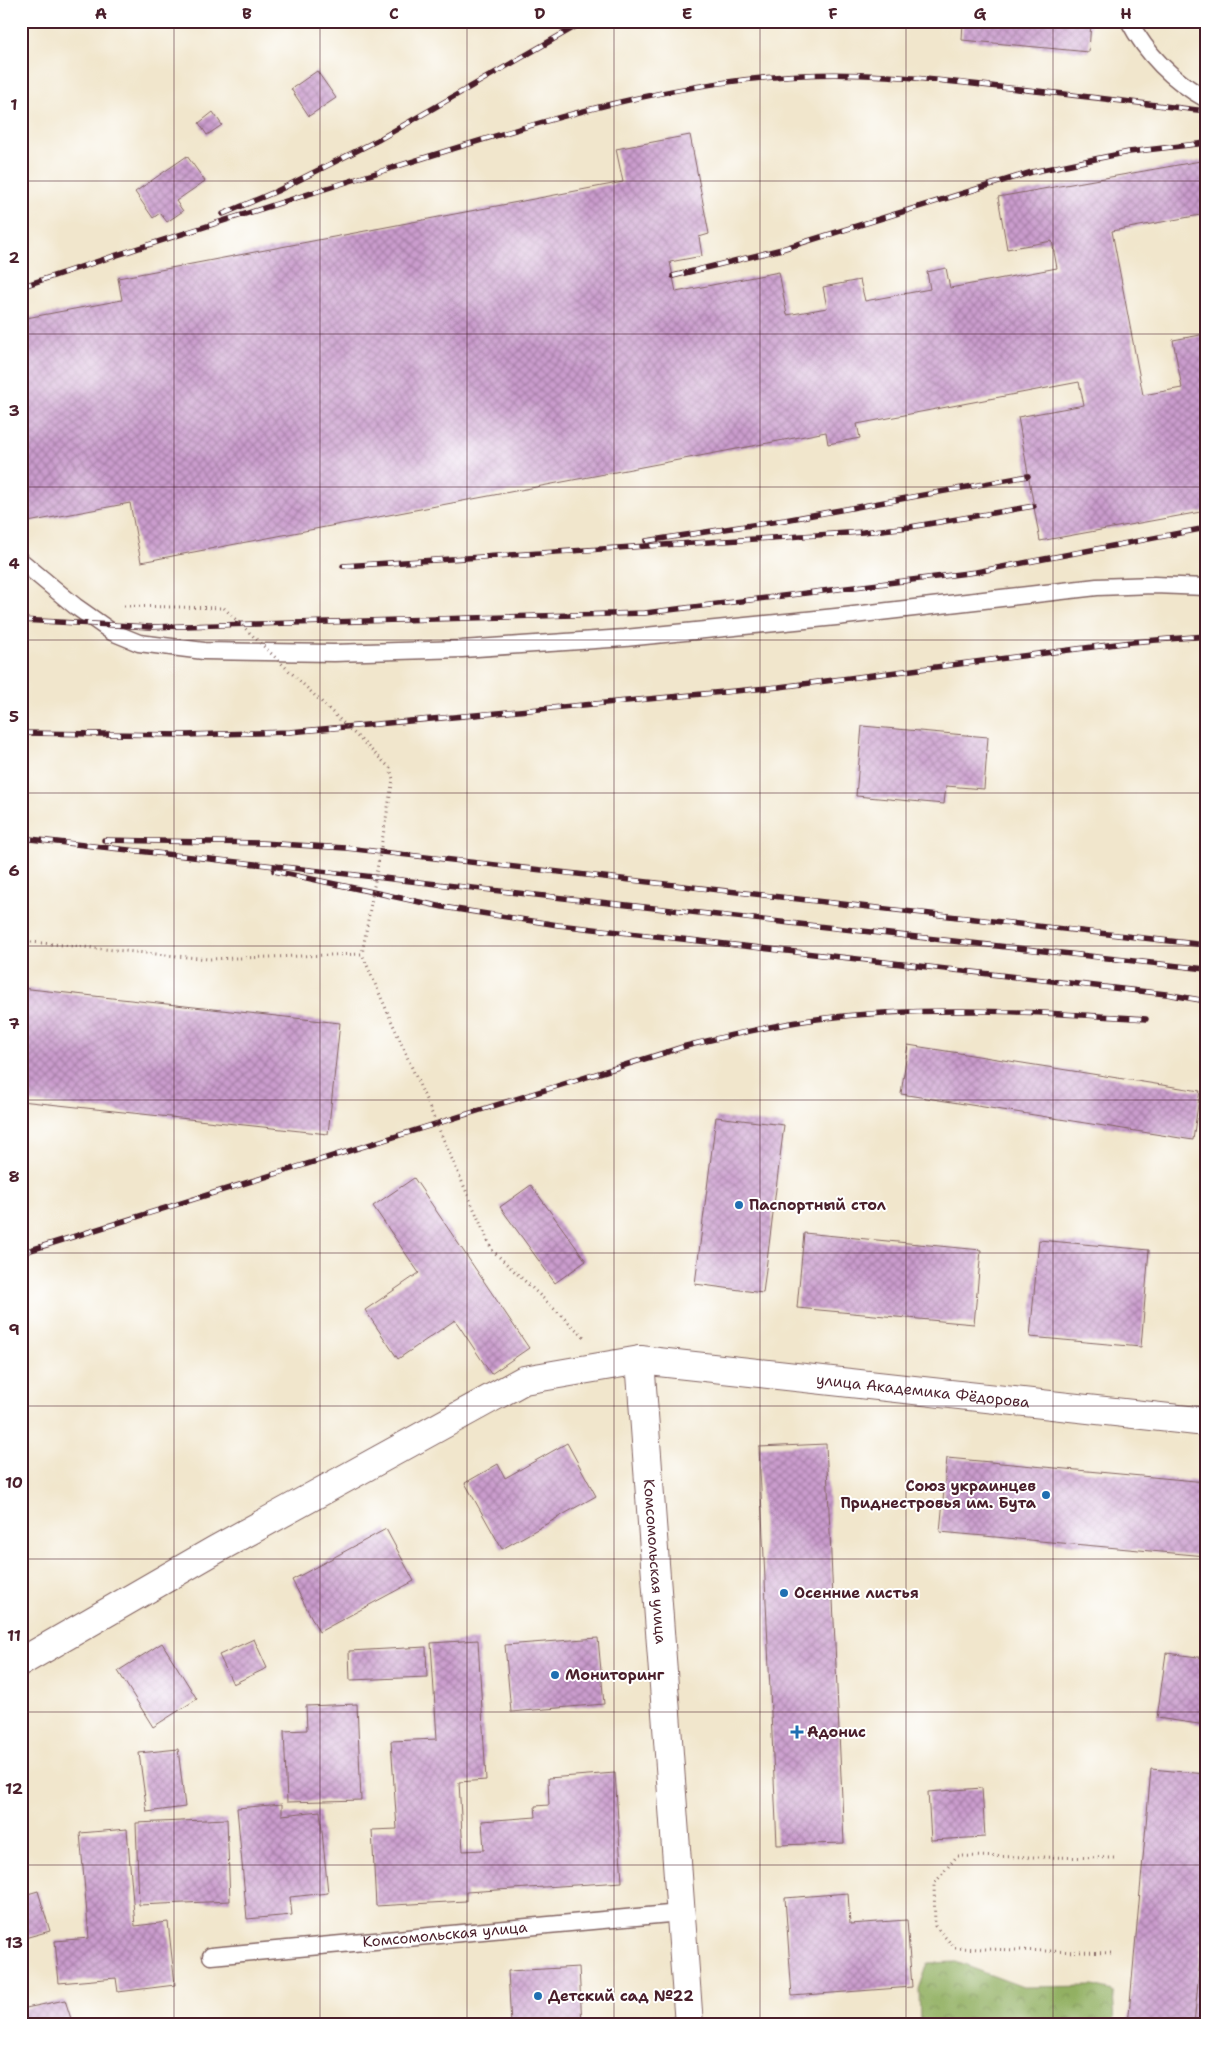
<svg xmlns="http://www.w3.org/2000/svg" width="1227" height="2046" font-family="'Shantell Sans',sans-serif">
<defs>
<pattern id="forest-crowns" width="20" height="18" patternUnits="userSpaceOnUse" patternTransform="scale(1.25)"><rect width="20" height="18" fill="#92b062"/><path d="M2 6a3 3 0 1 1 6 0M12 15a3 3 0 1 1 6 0" fill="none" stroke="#798f51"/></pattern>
<pattern id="building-cross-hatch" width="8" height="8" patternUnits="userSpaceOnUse" patternTransform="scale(1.25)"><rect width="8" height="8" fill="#ca9ccd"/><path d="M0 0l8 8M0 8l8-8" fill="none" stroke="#a67fa7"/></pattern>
</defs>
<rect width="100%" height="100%" fill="#fff"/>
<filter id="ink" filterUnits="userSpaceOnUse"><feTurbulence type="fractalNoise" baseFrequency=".02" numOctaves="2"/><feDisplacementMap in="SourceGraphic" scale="10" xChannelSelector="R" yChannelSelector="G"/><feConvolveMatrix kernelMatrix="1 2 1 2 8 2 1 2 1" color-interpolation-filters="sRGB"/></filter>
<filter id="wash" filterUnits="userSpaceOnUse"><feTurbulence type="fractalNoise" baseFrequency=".0096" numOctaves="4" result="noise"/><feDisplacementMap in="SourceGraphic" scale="20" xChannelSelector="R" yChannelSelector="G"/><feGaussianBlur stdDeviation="1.12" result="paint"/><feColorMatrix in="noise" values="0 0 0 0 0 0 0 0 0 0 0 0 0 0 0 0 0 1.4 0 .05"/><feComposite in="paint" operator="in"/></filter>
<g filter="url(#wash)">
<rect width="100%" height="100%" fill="#f1e6cc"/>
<!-- forest -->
<path fill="url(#forest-crowns)" stroke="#6e6846" d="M956 1962 1023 1987 1093 1986 1113 1991 1115 2025H920L919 1989 928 1963Z"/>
<g id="blocks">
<!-- building -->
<g fill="url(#building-cross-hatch)">
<path d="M963 21H1091L1089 52 962 40Z"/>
<path d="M317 71 336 98 309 116 291 89Z"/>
<path d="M213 112 222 125 207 135 199 123Z"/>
<path d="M690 135 709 234 699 237 702 256 670 262 676 292 779 272 787 315 827 308 823 287 860 280 865 301 930 289 927 272 946 268 950 288 1057 268 1052 241 1007 249 998 197 1206 160V214L1112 231 1143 395 1182 388 1173 340 1206 334V511L1040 541 1018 417 1084 405 1079 382 857 424 860 438 828 444 826 432 141 562 130 503 28 522 21 487V319L122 300 118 278 623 182 616 149Z"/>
<path d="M187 156 205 181 176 201 183 211 167 222 160 213 153 218 135 192Z"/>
<path d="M862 726 988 737 984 789 946 786 944 804 856 796Z"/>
<path d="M21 988 340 1023 328 1134 21 1101Z"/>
<path d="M908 1045 1200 1091 1193 1140 901 1094Z"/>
<path d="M716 1117 784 1125 763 1293 695 1284Z"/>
<path d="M414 1178 529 1348 491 1374 455 1320 398 1359 365 1310 419 1273 373 1206Z"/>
<path d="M531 1185 586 1261 555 1283 500 1207Z"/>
<path d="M804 1233 981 1250 974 1324 797 1308Z"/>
<path d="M1039 1240 1149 1250 1141 1347 1030 1337Z"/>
<path d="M567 1443 596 1496 502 1549 465 1483 498 1464 505 1478Z"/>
<path d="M826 1444 844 1843 777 1845 759 1447Z"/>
<path d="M947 1458 1206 1482V1556L940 1532Z"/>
<path d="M386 1529 414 1581 319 1632 292 1580Z"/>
<path d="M598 1638 604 1704 511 1712 505 1645Z"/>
<path d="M254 1639 267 1668 233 1684 219 1655Z"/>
<path d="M478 1640 486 1780 459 1782 463 1851 484 1850 482 1821 536 1817 535 1806 549 1805 548 1778 615 1773 622 1882 466 1892V1901L376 1906 372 1830 397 1829 391 1741 437 1739 431 1643Z"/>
<path d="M162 1643 197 1699 153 1727 118 1671Z"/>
<path d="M426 1647 427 1677 350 1680 349 1651Z"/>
<path d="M1166 1653 1206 1658V1725L1157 1718Z"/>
<path d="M357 1704 361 1800 287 1802 284 1731 307 1730 306 1706Z"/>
<path d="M178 1749 185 1807 147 1812 139 1753Z"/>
<path d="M1151 1769 1206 1774V1897L1194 2025H1128Z"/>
<path d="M982 1788 985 1837 931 1840 928 1792Z"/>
<path d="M282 1804V1815L320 1811 328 1893 290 1897 292 1915 247 1919 237 1808Z"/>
<path d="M227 1819 230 1901 139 1905 136 1823Z"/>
<path d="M127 1829 135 1926 168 1922 175 1985 118 1992 116 1978 59 1983 55 1941 89 1938 80 1833Z"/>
<path d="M38 1891 50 1931 21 1939V1896Z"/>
<path d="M848 1893 850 1924 907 1920 912 1987 792 1996 785 1898Z"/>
<path d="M579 1967 582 2025H511L508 1971Z"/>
<path d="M65 2000 73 2025H21V2009Z"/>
<path d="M908 2021V2025H880V2023Z"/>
</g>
</g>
</g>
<g filter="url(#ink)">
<use href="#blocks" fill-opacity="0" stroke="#846563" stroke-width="1"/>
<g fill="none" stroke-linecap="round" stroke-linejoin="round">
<!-- service casing -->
<g stroke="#846563" stroke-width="19">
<g id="service">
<path d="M1129 21C1147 55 1172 80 1206 99"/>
<path d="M21 561 75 606 112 632 139 643 204 651 334 653 462 649 625 638 836 617 1097 587 1154 585 1206 587"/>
<path id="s1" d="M211 1956 680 1913"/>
</g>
</g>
<!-- minor casing -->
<g stroke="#846563" stroke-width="30">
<g id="minor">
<path id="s2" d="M640 1360 689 2025"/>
<path id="s3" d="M21 1662 215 1550 524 1380 640 1360 1206 1422"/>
</g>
</g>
<!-- path -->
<g stroke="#846563" stroke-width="3" stroke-dasharray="1 4" stroke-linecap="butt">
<path d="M124 606 224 608"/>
<path d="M492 1250 584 1337"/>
<path d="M1111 1953 955 1948 935 1926 934 1884 957 1856 1115 1858"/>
</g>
<!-- service -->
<use href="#service" stroke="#fff" stroke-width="16"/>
<!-- minor -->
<use href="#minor" stroke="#fff" stroke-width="28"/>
<!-- rail casing -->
<g stroke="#4a1f2b" stroke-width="5.5">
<g id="rail">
<path d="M223 214 277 191 378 140 585 21"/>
<path d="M673 276 782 249 1032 172 1129 152 1206 143"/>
<path d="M21 287C141 246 261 209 382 171 510 131 639 88 774 77 849 70 924 78 999 87 1068 94 1137 103 1206 111"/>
<path d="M646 541 785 520 1028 476"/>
<path d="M343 566 863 532 910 527 1034 506"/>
<path d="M21 620 150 627 645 613 976 572 1206 528"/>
<path d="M21 733 186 735 290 732 779 687 1132 642 1206 636"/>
<path d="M21 838 1206 969"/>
<path d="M104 840 262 843 346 848 1206 945"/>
<path d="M274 871 443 907 558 925 1166 994 1206 1001"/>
<path d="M21 1253 686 1046C730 1035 773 1025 817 1019 926 1005 1037 1012 1146 1019"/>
</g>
</g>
<!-- rail -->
<use href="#rail" stroke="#fff" stroke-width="4" stroke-dasharray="11" stroke-linecap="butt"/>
<!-- path-bridge -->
<g stroke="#846563" stroke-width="3" stroke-dasharray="1 4" stroke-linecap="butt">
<path d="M224 608 390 768 393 779 362 954"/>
<path d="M21 941 208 959 362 954 492 1250"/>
</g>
</g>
</g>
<!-- grid -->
<path fill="none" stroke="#4a1f2b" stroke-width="1" stroke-opacity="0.55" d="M174 21V2025M320 21V2025M467 21V2025M614 21V2025M760 21V2025M906 21V2025M1053 21V2025M21 181H1206M21 334H1206M21 487H1206M21 640H1206M21 793H1206M21 946H1206M21 1100H1206M21 1253H1206M21 1406H1206M21 1559H1206M21 1712H1206M21 1865H1206"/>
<!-- markers -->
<g fill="#1f6fb2" stroke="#fff" stroke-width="2">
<circle cx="739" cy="1205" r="5"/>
<circle cx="1046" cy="1495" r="5"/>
<circle cx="784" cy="1593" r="5"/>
<circle cx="555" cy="1675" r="5"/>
<path d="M794.5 1724.5h5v5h5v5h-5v5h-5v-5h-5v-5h5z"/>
<circle cx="538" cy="1996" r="5"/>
</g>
<g text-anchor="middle" stroke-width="4" stroke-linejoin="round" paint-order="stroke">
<!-- poi labels -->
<g font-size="15" font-weight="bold" fill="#4a1f2b" stroke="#fff" text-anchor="start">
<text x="749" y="1210">Паспортный стол</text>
<text x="1036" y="1491" text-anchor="end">Союз украинцев<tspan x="1036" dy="17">Приднестровья им. Бута</tspan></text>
<text x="794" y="1598">Осенние листья</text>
<text x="565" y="1680">Мониторинг</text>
<text x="807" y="1737">Адонис</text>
<text x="548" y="2001">Детский сад №22</text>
</g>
<!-- street labels -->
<g font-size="15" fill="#4a1f2b" stroke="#fff">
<text dy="5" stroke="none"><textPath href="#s3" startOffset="979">улица Академика Фёдорова</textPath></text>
<text dy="5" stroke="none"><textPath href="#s2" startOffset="202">Комсомольская улица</textPath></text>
<text dy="5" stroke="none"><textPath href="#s1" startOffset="235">Комсомольская улица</textPath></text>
</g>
</g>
<!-- margin -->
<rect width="1227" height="2046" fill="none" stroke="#fff" stroke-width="55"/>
<rect x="28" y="28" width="1172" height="1990" fill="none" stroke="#4a1f2b" stroke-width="2"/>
<g font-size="16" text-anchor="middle" font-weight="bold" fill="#4a1f2b">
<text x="101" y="19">A</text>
<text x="247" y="19">B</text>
<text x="394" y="19">C</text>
<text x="540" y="19">D</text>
<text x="687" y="19">E</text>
<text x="833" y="19">F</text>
<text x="980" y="19">G</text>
<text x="1126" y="19">H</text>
<text x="14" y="110">1</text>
<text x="14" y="263">2</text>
<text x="14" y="416">3</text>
<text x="14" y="569">4</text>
<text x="14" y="722">5</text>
<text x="14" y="876">6</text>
<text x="14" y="1029">7</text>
<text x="14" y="1182">8</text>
<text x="14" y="1335">9</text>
<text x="14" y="1488">10</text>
<text x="14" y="1641">11</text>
<text x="14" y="1794">12</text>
<text x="14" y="1948">13</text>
</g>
</svg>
